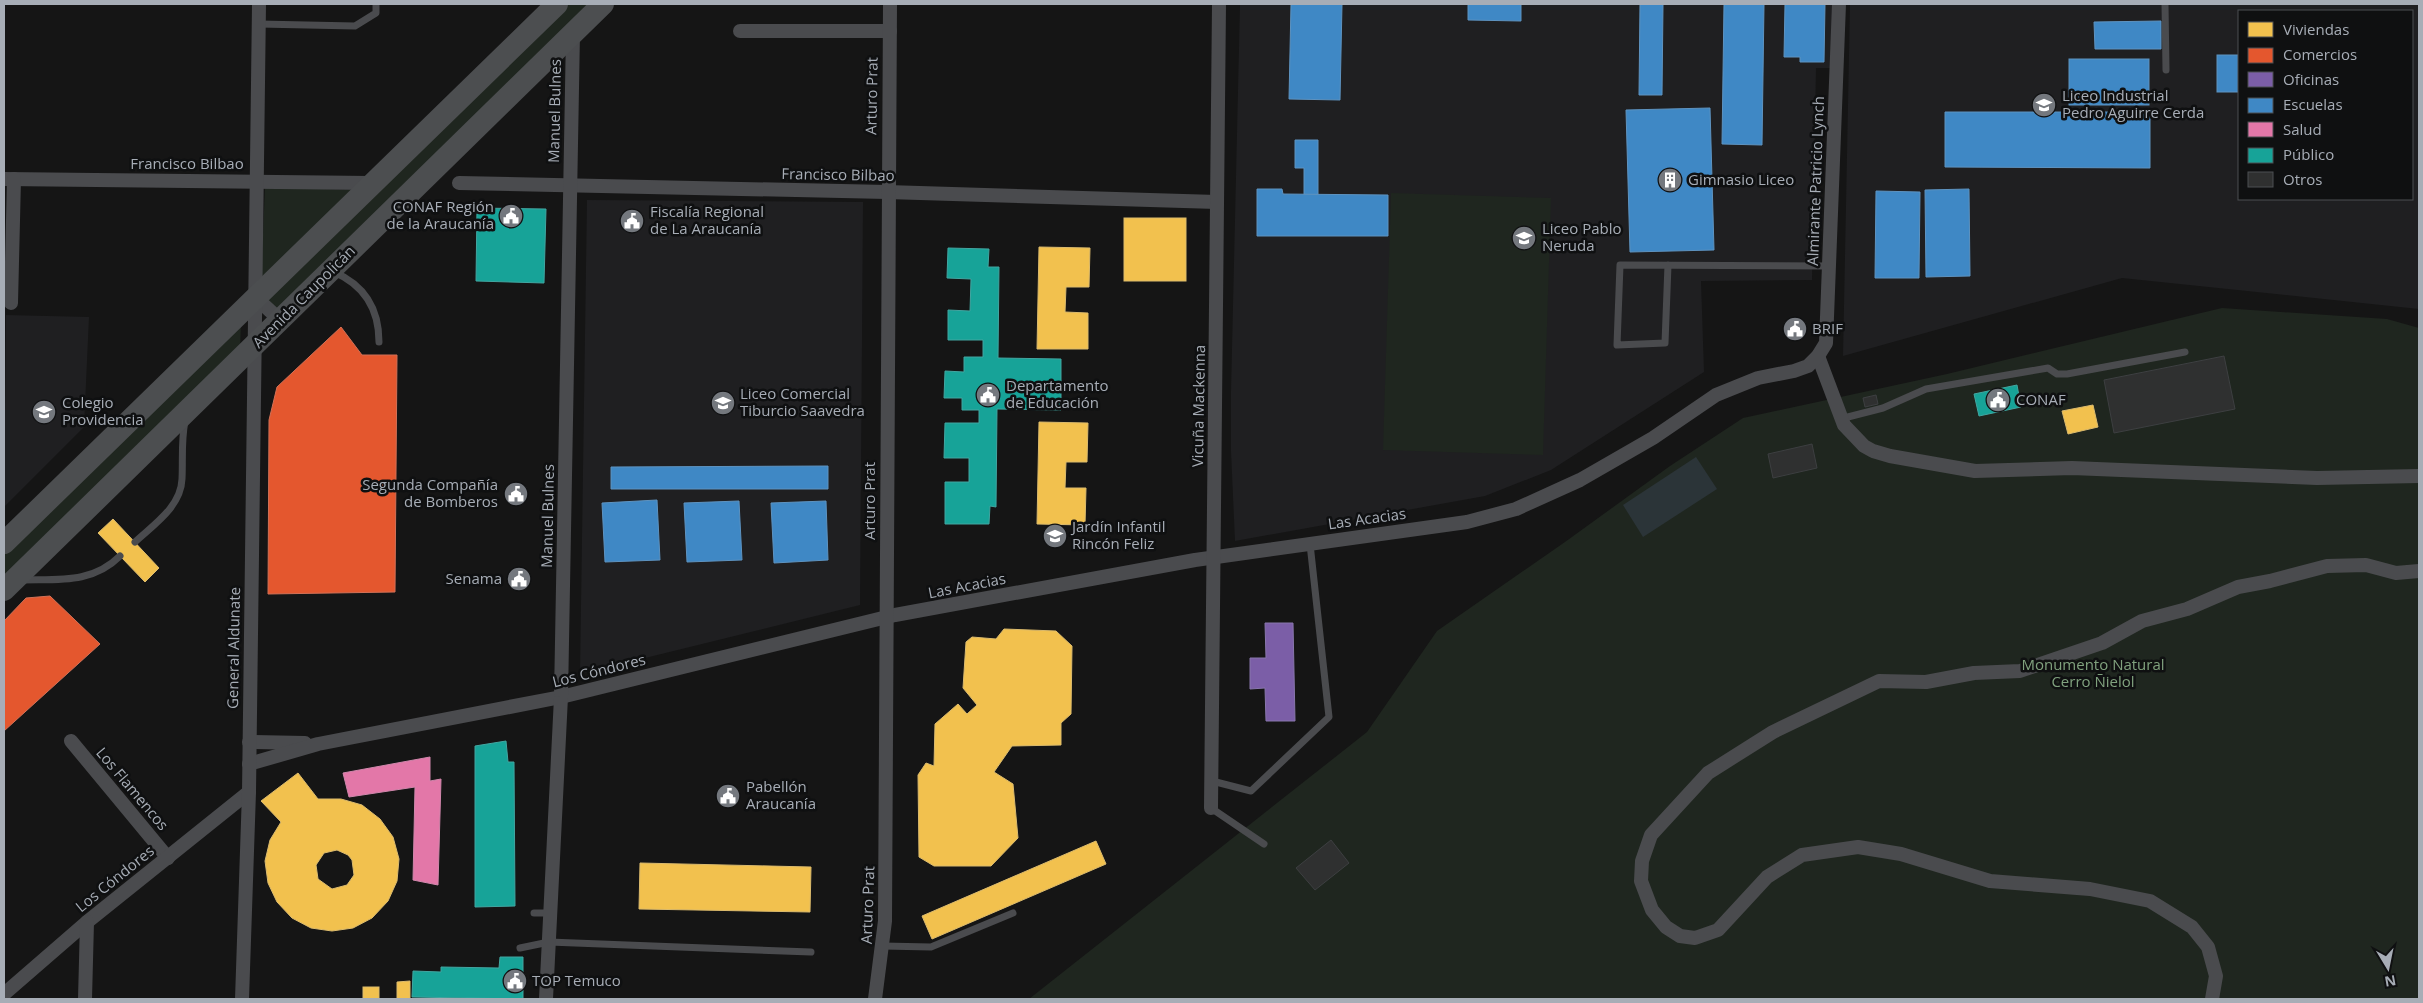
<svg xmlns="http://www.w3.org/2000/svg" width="2423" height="1003" font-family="'Open Sans',sans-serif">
<rect width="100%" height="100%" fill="#151515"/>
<!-- built -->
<g fill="#1f1f21" fill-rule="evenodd">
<path d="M1240 4H1833L1831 68H1816L1812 280 1701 281 1704 372 1551 470 1485 496 1235 541 1231 451V392Z"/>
<path d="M1850 4H2419V309L2122 278 1843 356ZM2239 11H2412V199H2239Z"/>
<path d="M587 200 863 202 860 605 580 674Z"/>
<path d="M6 315 89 317 84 427 4 507Z"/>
</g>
<!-- green -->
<g fill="#1f261f">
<path d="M564 4H595L279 313 260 299Z"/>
<path d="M265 187 355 190 261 282Z"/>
<path d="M1391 193 1551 198 1543 455 1383 450Z"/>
<path d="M2222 308 2387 319 2419 328V999H1029L1367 732 1437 631 1565 542 1670 466 1743 418 1947 374Z"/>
<path d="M241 320 240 353 4 578V550Z"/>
</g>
<!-- water -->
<path fill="#2b3438" d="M1696 457 1717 489 1643 537 1623 505Z"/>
<!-- homes -->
<g fill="#f2c14e" stroke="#dcbb6d" fill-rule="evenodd">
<rect x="1124" y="218" width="62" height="63"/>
<path d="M1039 247 1090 248 1089 287H1066L1065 312 1088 313V349H1037Z"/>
<path d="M2093 405 2098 427 2068 434 2062 411Z"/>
<path d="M1039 422 1088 423 1087 462H1066L1065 488H1086L1085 525 1037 524Z"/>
<path d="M113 519 159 568 145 582 98 533Z"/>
<path d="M1004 629 1056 631 1072 646 1071 714 1061 723V745L1012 746 994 772 1013 784 1018 838 991 866H934L919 857 918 775 926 763 934 766 935 724 958 704 967 714 977 705 963 688 966 642 972 637 996 639Z"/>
<path d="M298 773 318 799H341L362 805 380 819 393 837 399 859 397 881 388 901 372 918 353 928 332 931 311 928 292 918 277 902 268 883 265 861 270 840 281 822 261 801ZM337 850 348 855 352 860 354 875 347 885 332 889 318 879 316 865 324 853Z"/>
<path d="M1096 841 1106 864 932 939 922 916Z"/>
<path d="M640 863 811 867 810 912 639 909Z"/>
<path d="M410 981V999H397V982Z"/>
<rect x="363" y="987" width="16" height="12"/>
</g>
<!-- shops -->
<g fill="#e4572e" stroke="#d27157">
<path d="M341 327 362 355H397L395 592 268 594 269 420 277 387Z"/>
<path d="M50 596 100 644 4 731V621L26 598Z"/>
</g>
<!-- offices -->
<path fill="#7b5ea7" stroke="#8876ac" d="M1265 623H1293L1295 721H1266L1265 688 1250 689V658H1266Z"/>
<!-- schools -->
<g fill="#3f88c5" stroke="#5e93c0">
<path d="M1291 4H1342L1340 100 1289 99Z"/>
<path d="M1468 4H1521V21L1468 20Z"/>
<path d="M1640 4H1663L1662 95H1639Z"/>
<path d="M1724 4H1764L1762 145 1722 144Z"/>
<path d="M1785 4H1825L1824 62H1800V57H1784Z"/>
<path d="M2161 21V49H2095L2094 22Z"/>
<rect x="2217" y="55" width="22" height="37"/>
<rect x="2069" y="59" width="80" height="46"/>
<path d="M1710 108 1714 250 1630 252 1626 110Z"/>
<path d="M1945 112H2150V168L1945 167Z"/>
<path d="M1295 140H1318V195H1304V168H1295Z"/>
<path d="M1257 189H1282L1283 194 1388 195V236H1257Z"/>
<path d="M1969 189 1970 276 1926 277 1925 190Z"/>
<path d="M1876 191 1920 192 1919 278H1875Z"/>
<path d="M828 466V489H611V467Z"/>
<path d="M657 500 660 560 605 562 602 503Z"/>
<path d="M739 501 742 560 687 562 684 503Z"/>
<path d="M826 501 828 560 774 563 771 503Z"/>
</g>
<!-- health -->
<path fill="#e377a8" stroke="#d187ac" d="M430 757V781L441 779 438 885 413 880 415 787 349 797 343 773Z"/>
<!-- public -->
<g fill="#17a398" stroke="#42a6a1">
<path d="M477 208 546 209 544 283 476 281Z"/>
<path d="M948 248 989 249 988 267H999L998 358 1061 359V410L997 409 996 507 990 506 989 524H945V482H969V458H944L945 423H979V410H962V398H944L945 371 964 372V357H983V340H948V310L970 311 971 279 947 278Z"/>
<path d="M2017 385 2021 407 1979 416 1974 394Z"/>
<path d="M506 741 508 762H514L515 906 475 907V746Z"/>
<path d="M500 957H523V999L412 997 413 971 441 972V967L499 968Z"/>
</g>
<!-- building -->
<g fill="#2f3030" stroke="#3d3f41">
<path d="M2224 356 2235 409 2114 433 2104 380Z"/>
<path d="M1876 395 1878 404 1865 407 1863 398Z"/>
<path d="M1812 444 1817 468 1773 478 1768 454Z"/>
<path d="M1331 840 1349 863 1315 890 1296 868Z"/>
</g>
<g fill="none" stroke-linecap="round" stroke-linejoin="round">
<!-- service -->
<g stroke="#4a4b4e" stroke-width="7">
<path d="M2165 4 2166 70"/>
<path d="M259 24 355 26 376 13V4"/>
<path d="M1668 265 1665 343 1617 345 1620 265 1830 266"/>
<path d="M334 272C364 285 379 309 379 342"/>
<path d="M1840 419 1883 408 1926 389 2048 368 2057 374H2067L2185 352"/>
<path d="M135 542C153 525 181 507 182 479 183 459 181 441 185 421"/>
<path d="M22 580C58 579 92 584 120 556"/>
<path d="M1212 781 1251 791 1329 717 1310 544"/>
<path d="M1211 808 1264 844"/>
<path d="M534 913H551"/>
<path d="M883 946 931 947 1013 913"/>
<path d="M520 948 549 942 811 952"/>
</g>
<!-- minor -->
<g stroke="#4a4b4e" stroke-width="14">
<path d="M740 31H890"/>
<path d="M4 179 371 183"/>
<path d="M459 183 887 192 1217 202"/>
<path d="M254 296 281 321"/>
<path d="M11 303 14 179"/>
<path d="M1818 356 1844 425 1864 446 1873 451 1890 456 1975 471 2072 468 2317 478 2419 476"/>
<path d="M71 741 168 858"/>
<path d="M249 742 305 743"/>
<path d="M249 764 318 744 561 697 895 615 1195 560 1467 522 1516 509 1580 480 1653 438 1716 395 1758 378 1794 371 1808 366 1818 356 1826 343 1839 4"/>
<path d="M1211 808 1219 4"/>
<path d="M4 994 87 922 249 792"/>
<path d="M85 999 87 922"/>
<path d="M242 999 249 792 259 4"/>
<path d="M546 999 561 697 573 33"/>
<path d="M875 999 885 921 890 4"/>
<path d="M2212 999 2216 976 2208 947 2192 927 2150 901 2090 889 1990 881 1901 854 1858 847 1802 855 1767 877 1718 930 1695 938 1680 936 1666 927 1652 910 1641 881 1642 861 1651 835 1708 773 1773 732 1879 681 1926 682 1974 673 2020 671 2102 643 2142 621 2187 609 2238 587 2270 581 2327 566 2366 565 2396 573 2419 571"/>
</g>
<!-- primary -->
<g stroke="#4c4e50" stroke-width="22">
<path d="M4 543 557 4"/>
<path d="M4 590 603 4"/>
</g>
</g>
<!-- icons -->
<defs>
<g id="school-disc" transform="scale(1.25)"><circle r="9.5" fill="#74787e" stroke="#0f1011"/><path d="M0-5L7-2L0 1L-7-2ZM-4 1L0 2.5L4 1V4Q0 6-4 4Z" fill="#fff"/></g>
<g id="building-disc" transform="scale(1.25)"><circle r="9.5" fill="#74787e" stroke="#0f1011"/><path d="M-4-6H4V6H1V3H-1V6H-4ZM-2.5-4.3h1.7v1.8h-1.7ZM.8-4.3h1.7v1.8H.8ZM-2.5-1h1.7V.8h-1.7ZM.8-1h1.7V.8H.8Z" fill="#fff"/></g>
<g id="civic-disc" transform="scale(1.25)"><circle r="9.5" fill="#74787e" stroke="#0f1011"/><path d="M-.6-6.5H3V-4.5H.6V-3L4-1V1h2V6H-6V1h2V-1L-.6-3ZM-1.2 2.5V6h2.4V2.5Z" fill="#fff"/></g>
</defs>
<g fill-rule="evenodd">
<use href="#school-disc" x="2044" y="105"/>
<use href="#building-disc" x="1670" y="180"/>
<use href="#civic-disc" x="511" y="216"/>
<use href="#civic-disc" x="632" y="221"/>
<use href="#school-disc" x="1524" y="238"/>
<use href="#civic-disc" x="1795" y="329"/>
<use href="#civic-disc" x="988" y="395"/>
<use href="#civic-disc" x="1998" y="400"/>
<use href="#school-disc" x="723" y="403"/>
<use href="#school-disc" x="44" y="412"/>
<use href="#civic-disc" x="516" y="494"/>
<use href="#school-disc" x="1055" y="536"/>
<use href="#civic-disc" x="519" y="579"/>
<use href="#civic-disc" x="728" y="796"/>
<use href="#civic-disc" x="515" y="981"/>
</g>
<g text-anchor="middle" stroke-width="5" stroke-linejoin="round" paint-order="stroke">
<!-- street labels -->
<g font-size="15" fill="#a7adb6" stroke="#0f1011">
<text transform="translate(872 96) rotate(-89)" y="5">Arturo Prat</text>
<text transform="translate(555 111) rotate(-89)" y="5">Manuel Bulnes</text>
<text x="187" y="169">Francisco Bilbao</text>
<text transform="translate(838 175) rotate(1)" y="5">Francisco Bilbao</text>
<text transform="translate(1816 181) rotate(-88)" y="5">Almirante Patricio Lynch</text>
<text transform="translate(304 297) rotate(-45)" y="5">Avenida Caupolicán</text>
<text transform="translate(1199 406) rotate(-89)" y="5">Vicuña Mackenna</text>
<text transform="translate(870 501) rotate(-90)" y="5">Arturo Prat</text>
<text transform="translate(548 516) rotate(-89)" y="5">Manuel Bulnes</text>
<text transform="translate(1367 519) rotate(-8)" y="5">Las Acacias</text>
<text transform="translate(967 586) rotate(-11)" y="5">Las Acacias</text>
<text transform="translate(234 648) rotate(-89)" y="5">General Aldunate</text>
<text transform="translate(599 671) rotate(-14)" y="5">Los Cóndores</text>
<text transform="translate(132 789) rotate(50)" y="5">Los Flamencos</text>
<text transform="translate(115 879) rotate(-39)" y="5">Los Cóndores</text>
<text transform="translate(868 905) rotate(-88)" y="5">Arturo Prat</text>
</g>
<!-- poi labels -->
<g font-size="15" fill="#a7adb6" stroke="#0f1011" text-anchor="start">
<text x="2062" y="101">Liceo Industrial<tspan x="2062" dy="17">Pedro Aguirre Cerda</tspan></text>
<text x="1688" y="185">Gimnasio Liceo</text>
<text x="494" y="212" text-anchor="end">CONAF Región<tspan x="494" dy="17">de la Araucanía</tspan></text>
<text x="650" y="217">Fiscalía Regional<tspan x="650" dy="17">de La Araucanía</tspan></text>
<text x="1542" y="234">Liceo Pablo<tspan x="1542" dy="17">Neruda</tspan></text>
<text x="1812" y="334">BRIF</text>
<text x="1006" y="391">Departamento<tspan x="1006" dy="17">de Educación</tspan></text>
<text x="740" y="399">Liceo Comercial<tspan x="740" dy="17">Tiburcio Saavedra</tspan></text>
<text x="2016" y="405">CONAF</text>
<text x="62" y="408">Colegio<tspan x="62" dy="17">Providencia</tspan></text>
<text x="498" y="490" text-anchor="end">Segunda Compañía<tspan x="498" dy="17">de Bomberos</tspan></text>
<text x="1072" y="532">Jardín Infantil<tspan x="1072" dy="17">Rincón Feliz</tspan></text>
<text x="502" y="584" text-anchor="end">Senama</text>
<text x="746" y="792">Pabellón<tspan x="746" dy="17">Araucanía</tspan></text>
<text x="532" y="986">TOP Temuco</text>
</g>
<!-- park labels -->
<g font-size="15" fill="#80a17e" stroke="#0f1011">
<text x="2093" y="670">Monumento Natural<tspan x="2093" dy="17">Cerro Ñielol</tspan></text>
</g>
</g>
<!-- border -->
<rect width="2423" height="1003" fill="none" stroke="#a7adb6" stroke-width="10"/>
<!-- legend -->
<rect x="2238" y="10" width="175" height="190" fill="#0f1011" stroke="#4c4f53"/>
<rect x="2248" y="22" width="25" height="15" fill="#f2c14e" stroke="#4c4f53"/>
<text x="2283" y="35" font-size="15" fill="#a7adb6">Viviendas</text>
<rect x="2248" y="48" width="25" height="15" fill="#e4572e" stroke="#4c4f53"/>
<text x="2283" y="60" font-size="15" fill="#a7adb6">Comercios</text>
<rect x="2248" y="72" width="25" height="15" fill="#7b5ea7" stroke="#4c4f53"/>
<text x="2283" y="85" font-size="15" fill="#a7adb6">Oficinas</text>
<rect x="2248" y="98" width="25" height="15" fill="#3f88c5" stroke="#4c4f53"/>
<text x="2283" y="110" font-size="15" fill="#a7adb6">Escuelas</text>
<rect x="2248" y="122" width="25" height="15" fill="#e377a8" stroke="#4c4f53"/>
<text x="2283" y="135" font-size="15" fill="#a7adb6">Salud</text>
<rect x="2248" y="148" width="25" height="15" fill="#17a398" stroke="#4c4f53"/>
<text x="2283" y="160" font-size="15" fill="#a7adb6">Público</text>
<rect x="2248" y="172" width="25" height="15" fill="#2f3030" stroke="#4c4f53"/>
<text x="2283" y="185" font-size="15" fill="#a7adb6">Otros</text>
<!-- north arrow -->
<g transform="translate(2388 968) rotate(170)" stroke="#0f1011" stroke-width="4" paint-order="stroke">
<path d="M0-4L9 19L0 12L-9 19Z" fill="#a7adb6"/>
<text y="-8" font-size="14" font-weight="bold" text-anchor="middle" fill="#a7adb6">N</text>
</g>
</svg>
